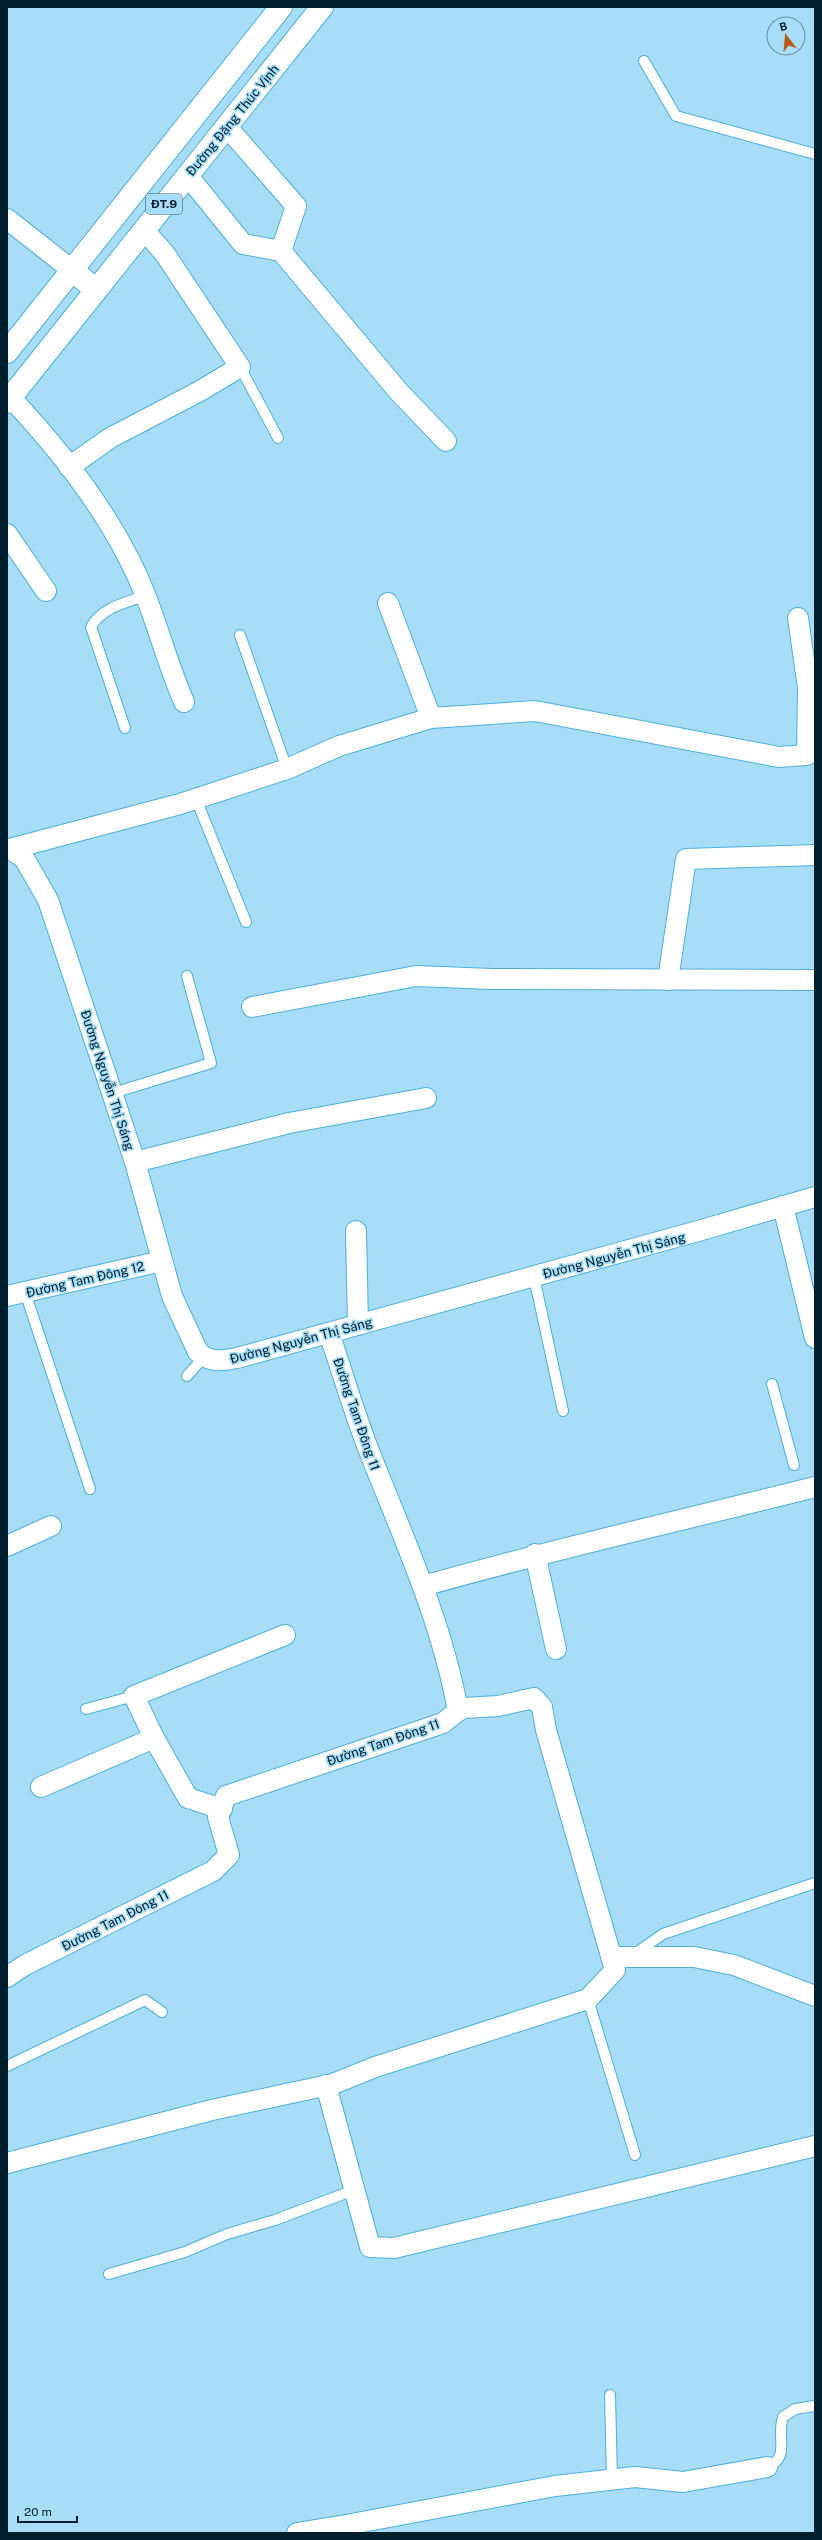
<svg xmlns="http://www.w3.org/2000/svg" width="822" height="2540" font-family="'Public Sans',sans-serif">
<rect width="100%" height="100%" fill="#a8ddf7"/>
<g fill="none" stroke-linecap="round" stroke-linejoin="round">
<!-- lane casing -->
<g stroke="#4dafd9" stroke-width="12">
<g id="lane">
<path d="M644 61 676 116 815 154"/>
<path d="M240 367 278 438"/>
<path d="M240 635 287 769"/>
<path d="M125 728 91 627C101 608 125 603 144 596"/>
<path d="M196 799 246 922"/>
<path d="M113 1093 211 1063 187 976"/>
<path d="M534 1277 563 1411"/>
<path d="M25 1292 90 1489"/>
<path d="M187 1376 204 1357"/>
<path d="M772 1384 794 1465"/>
<path d="M86 1709 134 1696"/>
<path d="M633 1955 663 1934 815 1883"/>
<path d="M588 1999 635 2155"/>
<path d="M7 2066 145 2000 162 2012"/>
<path d="M109 2274 185 2252 227 2234 275 2220 354 2190"/>
<path d="M610 2395 612 2479"/>
<path d="M767 2467C791 2458 776 2437 783 2417L795 2409 815 2406"/>
</g>
</g>
<!-- street casing -->
<g stroke="#4dafd9" stroke-width="22">
<g id="street">
<path d="M227 127 296 206 281 251"/>
<path d="M188 176 243 244 281 251 399 392 446 441"/>
<path d="M7 219 72 270"/>
<path d="M11 398C56 446 100 501 130 561 153 605 164 656 184 702"/>
<path d="M69 467 110 438 200 391 240 367 165 254 144 230"/>
<path d="M7 534 46 591"/>
<path d="M388 603 431 718"/>
<path d="M10 849 180 804 287 769 339 746 431 718 535 711 779 757 807 755 808 688 798 618"/>
<path d="M7 850 10 849 24 858 48 900 135 1162 172 1296 198 1352C210 1363 222 1361 237 1358L698 1231 815 1197"/>
<path d="M668 980 686 859 815 855"/>
<path d="M252 1007 416 976 492 979 815 980"/>
<path d="M135 1162 289 1123 426 1098"/>
<path d="M783 1206 815 1338"/>
<path d="M356 1231 358 1325"/>
<path d="M7 1296 162 1261"/>
<path d="M7 1546 51 1526"/>
<path d="M535 1554 556 1649"/>
<path d="M423 1586C553 1549 684 1520 815 1487"/>
<path d="M41 1787 154 1738"/>
<path d="M222 1809 188 1798 154 1738 134 1696 285 1635"/>
<path d="M612 1957H694L734 1965 815 1996"/>
<path d="M7 1977 25 1965 213 1871 229 1855 218 1817 226 1796 443 1723 458 1711C442 1622 404 1539 371 1456 355 1416 343 1374 329 1333"/>
<path d="M326 2085 370 2247 394 2248 815 2146"/>
<path d="M7 2163 212 2110 333 2084 375 2067 588 1999 615 1970 546 1730 542 1707 534 1698 498 1706 464 1708 458 1711"/>
<path d="M297 2533 346 2525"/>
<path d="M347 2533 346 2525 555 2486 635 2477 683 2482 767 2467"/>
</g>
</g>
<!-- secondary casing -->
<g stroke="#4dafd9" stroke-width="24">
<path id="secondary" d="M72 270 96 290"/>
</g>
<!-- primary casing -->
<g stroke="#4dafd9" stroke-width="24">
<g id="primary">
<path d="M7 352 281 7"/>
<path d="M7 402 322 7"/>
</g>
</g>
<!-- lane -->
<use href="#lane" stroke="#fff" stroke-width="10"/>
<!-- street -->
<use href="#street" stroke="#fff" stroke-width="20"/>
<!-- secondary -->
<use href="#secondary" stroke="#fff" stroke-width="22"/>
<!-- primary -->
<use href="#primary" stroke="#fff" stroke-width="22"/>
</g>
<g text-anchor="middle" stroke-width="3.5" stroke-linejoin="round" paint-order="stroke">
<!-- shield labels -->
<rect fill="#a8ddf7" stroke="#325768" stroke-width="1" x="146" y="194" width="36" height="20" rx="3"/>
<g font-size="12" font-weight="bold" fill="#001e2b">
<text x="164" y="208">ĐT.9</text>
</g>
<!-- street labels -->
<g font-size="13" fill="#001e2b" stroke="#a8ddf7">
<text transform="translate(232 120) rotate(-51)" y="5">Đường Đặng Thúc Vịnh</text>
<text transform="translate(108 1080) rotate(72)" y="5">Đường Nguyễn Thị Sáng</text>
<text transform="translate(614 1255) rotate(-15)" y="5">Đường Nguyễn Thị Sáng</text>
<text transform="translate(85 1279) rotate(-13)" y="5">Đường Tam Đông 12</text>
<text transform="translate(301 1340) rotate(-15)" y="5">Đường Nguyễn Thị Sáng</text>
<text transform="translate(357 1414) rotate(71)" y="5">Đường Tam Đông 11</text>
<text transform="translate(383 1742) rotate(-19)" y="5">Đường Tam Đông 11</text>
<text transform="translate(115 1920) rotate(-27)" y="5">Đường Tam Đông 11</text>
</g>
</g>
<!-- border -->
<rect width="822" height="2540" fill="none" stroke="#001e2b" stroke-width="16"/>
<!-- north arrow -->
<g transform="translate(786 36) rotate(344)"><circle r="19" fill="#a8ddf7" stroke="#6591a5"/>
<path d="M0-3L7 15L0 10L-7 15Z" fill="#b85913"/>
<text y="-6" font-size="11" font-weight="bold" text-anchor="middle" fill="#001e2b">B</text>
</g>
<!-- scale -->
<path d="M18 2516v6h59v-6" fill="none" stroke="#001e2b" stroke-width="2"/>
<text x="24" y="2516" font-size="12" fill="#001e2b" stroke="#a8ddf7" stroke-width="3" paint-order="stroke">20 m</text>
</svg>
